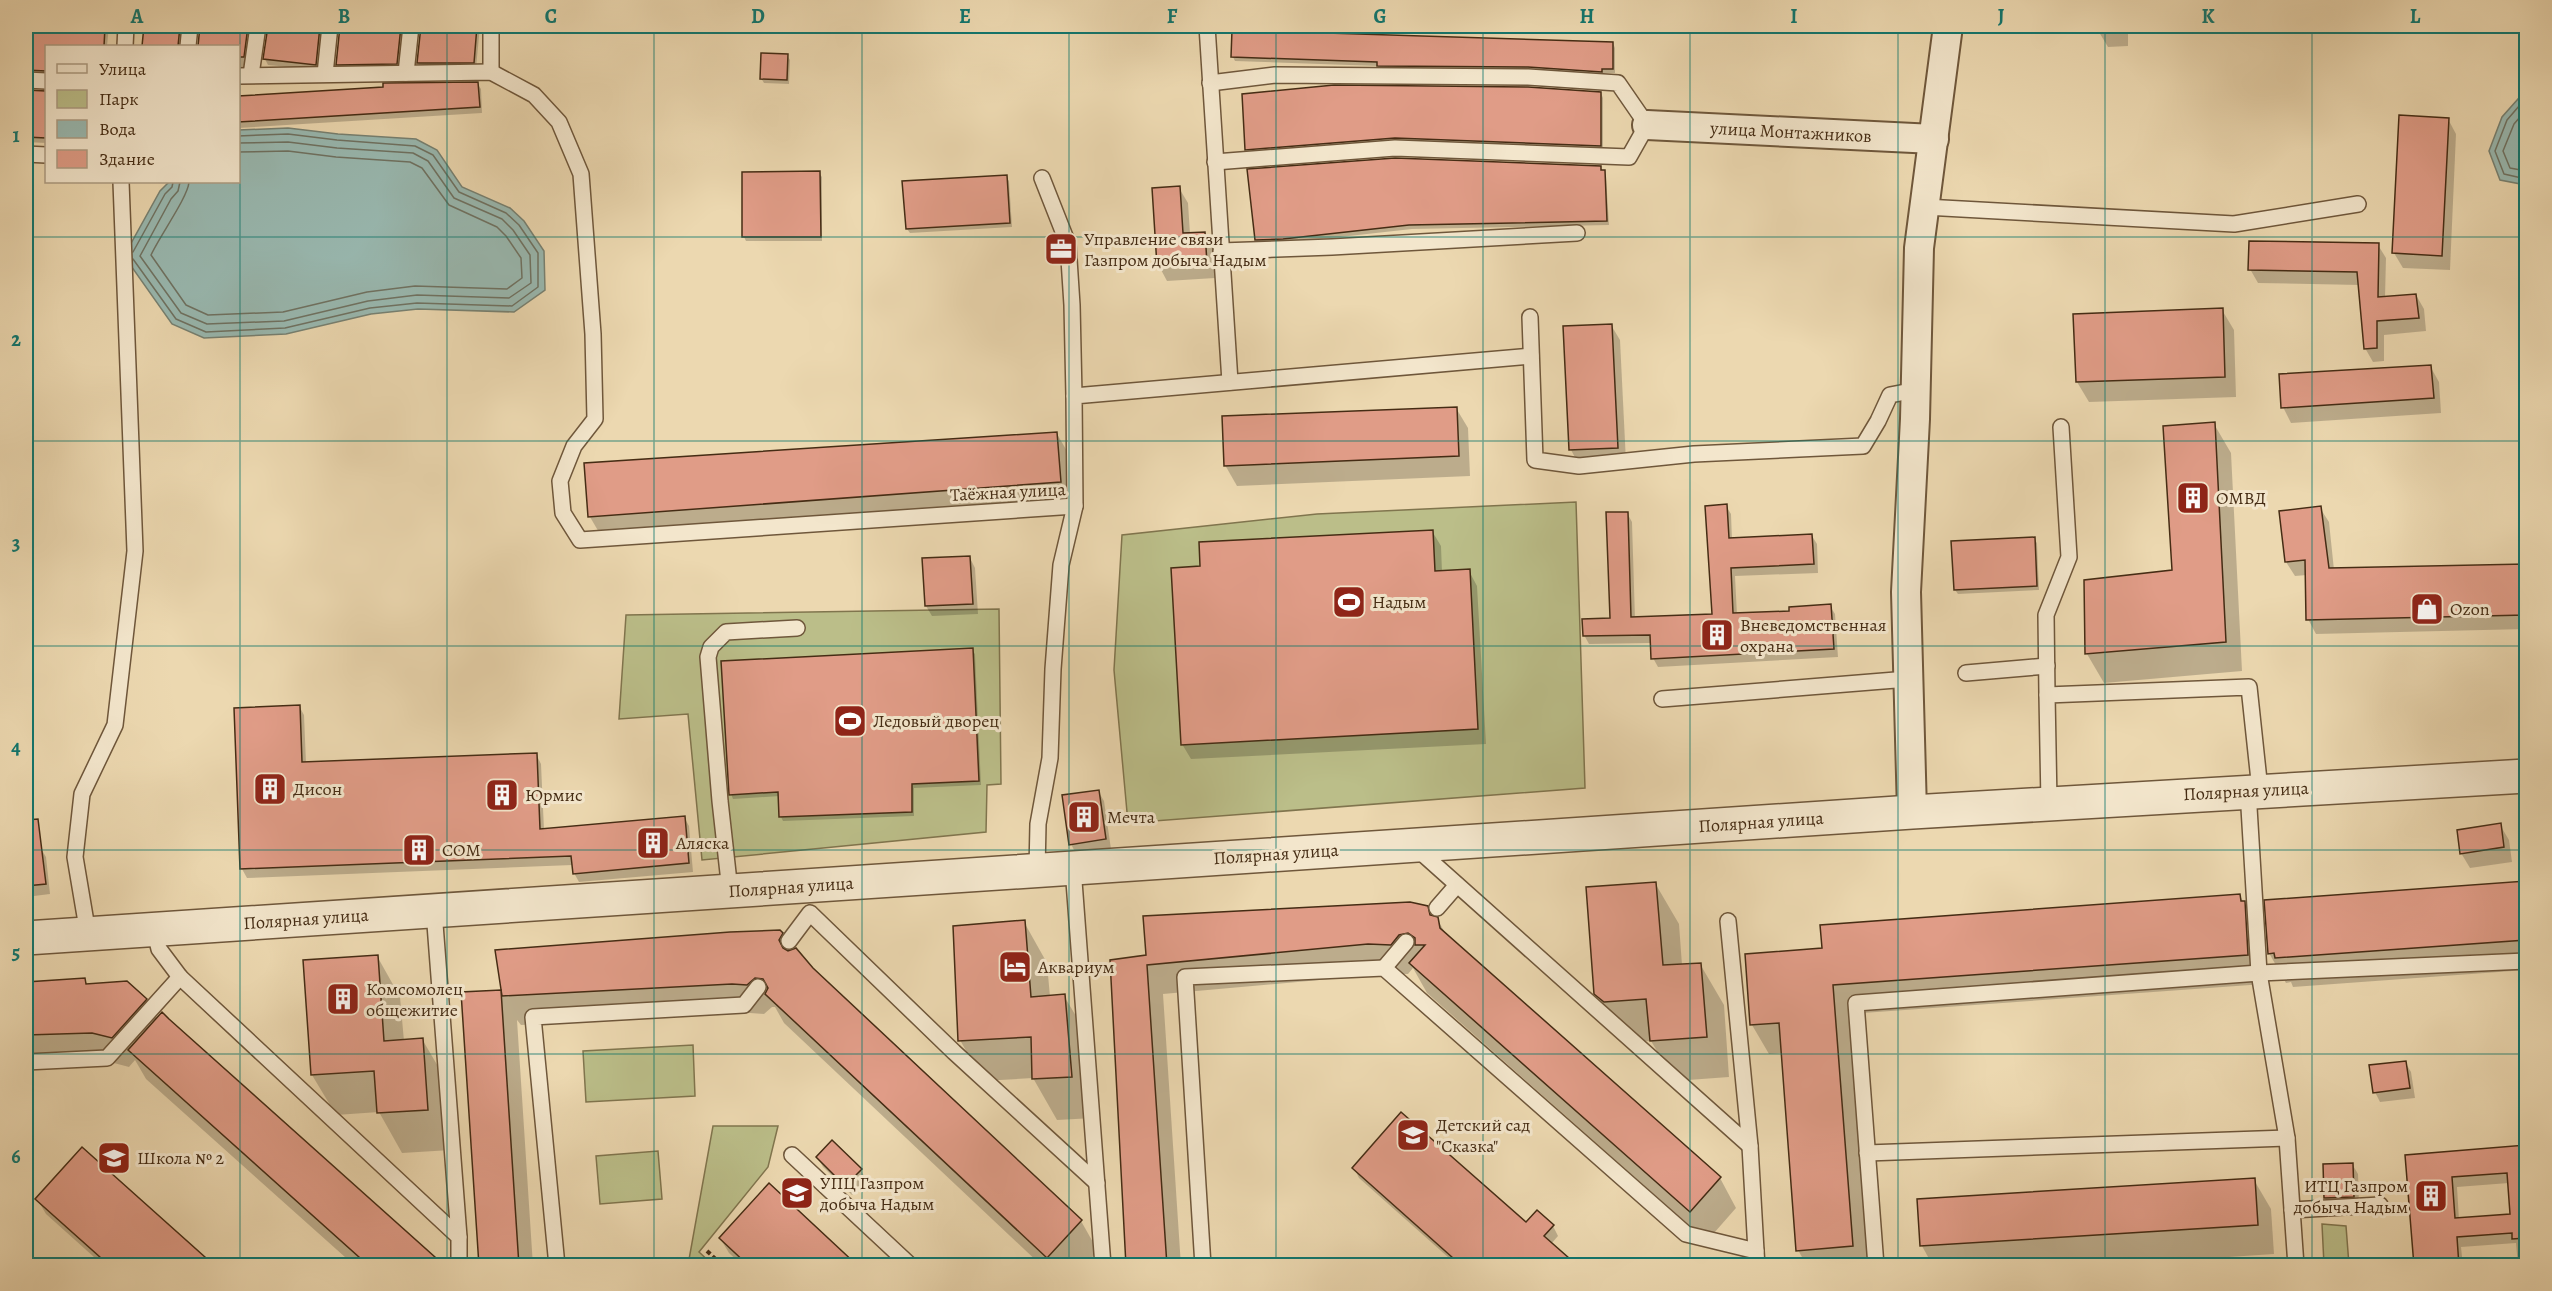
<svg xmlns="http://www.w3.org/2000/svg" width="2552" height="1291" font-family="Alegreya,serif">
<rect width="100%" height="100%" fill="#ecd8b0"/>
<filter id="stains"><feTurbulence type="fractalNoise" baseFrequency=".00333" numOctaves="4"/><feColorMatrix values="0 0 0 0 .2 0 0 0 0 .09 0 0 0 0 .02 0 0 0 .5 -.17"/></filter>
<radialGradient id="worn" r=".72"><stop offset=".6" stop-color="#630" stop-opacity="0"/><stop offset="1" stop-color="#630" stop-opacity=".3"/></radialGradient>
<!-- green -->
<g fill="#bbbe89" stroke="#80754e" stroke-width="1.5">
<path d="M1576 502 1585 788 1128 823 1114 670 1122 535 1317 514Z"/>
<path d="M999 609 1001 784 987 785 986 832 702 860 688 714 619 719 626 615Z"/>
<path d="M693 1045 695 1096 586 1102 583 1051Z"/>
<path d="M713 1126H778L768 1167 699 1252 713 1265H688Z"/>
<path d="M658 1151 662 1199 600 1204 596 1156Z"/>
<path d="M2322 1224 2346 1226 2349 1265H2324Z"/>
</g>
<!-- water -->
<g fill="#99b9b1" stroke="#778172" stroke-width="1.5">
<path d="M2526 90V185L2500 180 2489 151 2502 117Z"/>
<path d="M288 128 338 134 416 139 437 150 462 187 510 208 524 221 544 251 545 290 514 312 418 309 371 314 286 334 204 338 172 324 124 256 160 191 169 182H238L239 130Z"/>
</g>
<!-- shadow -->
<g fill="#0003" fill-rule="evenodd">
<path d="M26 26H109L107 46H46V78L26 77Z"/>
<path d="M146 26H186L183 46H144Z"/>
<path d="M201 26H255L242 72 238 73V46H198Z"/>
<path d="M269 26H326L319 70 268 65 265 59Z"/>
<path d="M341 26H407L400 69 341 70 337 64Z"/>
<path d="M422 26H480L476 68 422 69 418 63Z"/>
<path d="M809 26H887V33L812 32Z"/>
<path d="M2099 26H2174V33L2128 34V46L2108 47 2099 32Z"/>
<path d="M1613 43 1615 48V73H1603V76L1381 70 1378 66 1235 61 1233 57Z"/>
<path d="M787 55 790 60 789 84 764 83 761 78Z"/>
<path d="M477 83 481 89 482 113 238 128V97Z"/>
<path d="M26 90 46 92V143L26 142Z"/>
<path d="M1601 93 1603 98V150L1249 154 1247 149Z"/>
<path d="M2448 119 2456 134 2450 270 2403 268 2394 253Z"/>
<path d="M1600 167 1606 176 1609 225 1412 229 1286 243 1259 244 1256 240Z"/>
<path d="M743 173H819L822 177V241H746L744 237Z"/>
<path d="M1006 177 1009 181 1012 227 910 233 907 229Z"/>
<path d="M1179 188 1188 203 1190 234 1204 233 1213 248 1215 278 1167 281 1159 266Z"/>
<path d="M2378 245 2386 258 2385 298 2416 295 2424 309 2426 331 2384 335V361L2373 362 2365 348 2360 285 2258 283 2250 269Z"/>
<path d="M2222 310 2234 330 2236 397 2089 402 2077 382Z"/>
<path d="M1611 325 1620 340 1626 462 1579 465 1571 450Z"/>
<path d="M2430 366 2439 382 2441 413 2291 423 2283 407Z"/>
<path d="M1456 408 1468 428 1470 476 1237 486 1225 465Z"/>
<path d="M2214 424 2231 453 2242 671 2104 683 2087 654 2173 571Z"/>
<path d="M2526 430V488L2524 484Z"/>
<path d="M1057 434 1074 463 1077 511 607 546 590 517Z"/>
<path d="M1726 506 1731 514 1732 540 1812 536 1817 544 1818 573 1735 576 1737 615 1790 613 1830 606 1835 614 1838 657 1658 667 1653 658 1652 643 1589 644 1584 635 1611 620 1627 513 1632 522 1635 619 1714 616Z"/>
<path d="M2320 508 2329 522 2334 570 2526 566V629L2316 634 2308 619 2307 575 2295 576 2286 562 2281 512Z"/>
<path d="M1432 531 1441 546 1442 572 1469 571 1477 586 1486 744 1191 759 1182 744 1202 568Z"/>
<path d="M2034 539 2037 543 2039 590 1958 594 1955 590Z"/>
<path d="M970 558 975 568 978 614 932 616 926 606 924 560Z"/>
<path d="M972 650 975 654 981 785 914 788V816L783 821 781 817 780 796 733 799 731 794Z"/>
<path d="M299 706 304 715 306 763 536 754 541 764 544 830 684 817 689 826 693 872 579 882 574 873 573 865 247 878 242 869Z"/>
<path d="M1098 791 1104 801 1111 849 1076 854 1071 844Z"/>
<path d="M2500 825 2509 840 2512 862 2470 868 2461 853Z"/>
<path d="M40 847 46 857 50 894 26 897V849Z"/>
<path d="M1655 883 1679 924 1682 965 1700 964 1724 1005 1729 1077 1675 1081 1651 1041 1628 1042 1619 1035 1596 993Z"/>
<path d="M2526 883V970L2293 987 2291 982 2286 983 2269 953 2266 901Z"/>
<path d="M2240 896 2261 932 2264 984 1849 1014 1868 1266H1807L1798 1250 1783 1053 1769 1054 1752 1025 1823 949Z"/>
<path d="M1427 907 1433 917 1437 919 1449 939 1720 1178 1736 1208 1707 1241 1427 993 1413 968 1408 974H1386L1163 994 1181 1266H1127L1111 961Z"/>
<path d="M1024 922 1047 963 1050 997 1064 996 1088 1036 1094 1118 1057 1120 1033 1078 983 1081 960 1040Z"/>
<path d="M782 934 791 951 1081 1221 1098 1251 1084 1266H1042L784 1023 775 1007H772L764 1014 750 1013 521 1025 517 1020 533 1266H481L463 993 503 991Z"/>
<path d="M377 956 400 997 404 1041 422 1039 446 1080 451 1150 402 1153 379 1112 336 1115 312 1075Z"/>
<path d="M84 979 88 985 146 1000 157 1019 442 1266H355L146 1079 135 1060 129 1067 110 1062 26 1065V984Z"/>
<path d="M2405 1062 2411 1072 2415 1098 2380 1102 2375 1092Z"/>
<path d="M2526 1147V1266H2518L2516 1243 2461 1247 2463 1266H2415L2407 1156ZM2509 1183 2512 1216 2459 1220 2457 1187Z"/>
<path d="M818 1158 861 1170 866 1180 852 1195 823 1167Z"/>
<path d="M2352 1164 2358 1174 2359 1206 2331 1208 2325 1198 2324 1165Z"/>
<path d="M1354 1168 1526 1224 1553 1226 1558 1236 1551 1244 1575 1266H1458L1359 1178Z"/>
<path d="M2254 1180 2271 1209 2274 1254 2094 1266H1933L1922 1246Z"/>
<path d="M37 1199 212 1266H104L46 1214Z"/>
<path d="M720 1238 856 1266H743L729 1253Z"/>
</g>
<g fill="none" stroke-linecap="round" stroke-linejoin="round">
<!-- shore -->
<g stroke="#6f7262" stroke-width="1.5">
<path d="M2526 98 2507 120 2495 151 2504 174 2526 179"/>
<path d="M2526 110 2514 124 2503 151 2510 168 2526 171"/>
<path d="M180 182 178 191 171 199 140 256 181 313 207 324 284 321 368 301 417 295 509 298 531 283 530 255 513 230 502 219 454 198 428 161 413 153 337 148 288 142 238 143"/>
<path d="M189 182C188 197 159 237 151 255L186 305 208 315 283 312 367 292 415 286 507 289 522 278 521 258 506 236 497 227 449 205 422 168 410 162 336 157 288 151 238 152"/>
<path d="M133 252 165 194 172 187 173 182"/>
<path d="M133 259 176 319 206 332 285 328 370 308 417 303 512 306 538 287V253L519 225 506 213 459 192 433 155 415 146 337 140 288 134 238 136"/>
</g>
</g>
<!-- building -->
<g fill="#e09c87" stroke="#452c14" stroke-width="1.5" fill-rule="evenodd">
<path d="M26 26 105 27 104 46H46V71L26 70Z"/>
<path d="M144 26H180L178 46H142Z"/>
<path d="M200 26H248L244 57H238V46H198Z"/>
<path d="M268 26H320L316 65 263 59Z"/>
<path d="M340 26H401L397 64 336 65Z"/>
<path d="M421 26H477L474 63H417Z"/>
<path d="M1232 30 1613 42V69H1602V72L1528 67 1377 66V62L1231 57Z"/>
<path d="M761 53 788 54 787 80 760 79Z"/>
<path d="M478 82 480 107 238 122V96L383 87V83Z"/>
<path d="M1334 85 1528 87 1601 92V146L1395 138 1245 150 1242 94Z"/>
<path d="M26 90 46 91V138L26 137Z"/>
<path d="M2399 115 2449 118 2442 256 2392 253Z"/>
<path d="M1395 158 1601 166V170H1605L1607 221 1409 225 1283 239 1255 240 1247 169Z"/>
<path d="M820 171 821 237H742V172Z"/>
<path d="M1007 175 1010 223 906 229 902 181Z"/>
<path d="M1180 186 1183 233 1205 232 1207 263 1157 266 1152 188Z"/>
<path d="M2249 241 2379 243 2378 297 2416 294 2419 318 2377 321V348L2364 349 2357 272 2248 270Z"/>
<path d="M2223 308 2225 377 2076 382 2073 314Z"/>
<path d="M1612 324 1618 448 1569 450 1563 326Z"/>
<path d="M2431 365 2434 398 2281 408 2279 374Z"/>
<path d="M1457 407 1459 456 1224 466 1222 416Z"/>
<path d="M2215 422 2226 642 2085 654 2084 580 2172 570 2163 426Z"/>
<path d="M1057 432 1061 482 588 517 584 463Z"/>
<path d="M1727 504 1729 538 1812 534 1814 564 1731 568 1733 613 1789 611V607L1831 604 1834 649 1651 659 1650 635 1583 636 1582 619 1610 618 1606 512H1628L1631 617 1712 614 1705 506Z"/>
<path d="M2321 506 2329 568 2526 564V615L2306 620 2305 560 2285 562 2279 511Z"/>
<path d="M1433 530 1435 571 1470 569 1478 729 1181 745 1171 568 1200 566 1199 542Z"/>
<path d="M2035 537 2037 586 1954 590 1951 541Z"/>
<path d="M970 556 973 604 925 606 922 558Z"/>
<path d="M973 648 979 781 912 784V812L779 817 778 792 729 795 721 661Z"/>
<path d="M300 705 302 762 537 753 540 829 685 816 689 863 573 874 571 856 240 869 234 708Z"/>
<path d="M1099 790 1106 839 1069 845 1062 795Z"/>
<path d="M38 819 46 884 26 886V820Z"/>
<path d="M2501 823 2504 847 2460 854 2457 830Z"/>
<path d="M2526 881V940L2275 958 2274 953 2268 954 2264 900Z"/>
<path d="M1656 882 1663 965 1701 963 1707 1037 1650 1041 1646 999 1604 1002 1594 994 1586 887Z"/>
<path d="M2240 894 2241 901H2245L2248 955 1833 985 1853 1246 1796 1251 1779 1023 1750 1025 1745 954 1822 948 1820 925Z"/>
<path d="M1410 902 1428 906 1430 915 1438 917 1440 928 1721 1177 1690 1212 1409 963 1425 945H1415V938L1408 933 1399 935 1391 945 1368 944 1147 965 1167 1266H1126L1110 960 1146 955 1143 916Z"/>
<path d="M1025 920 1031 997 1065 994 1072 1077 1032 1079 1031 1037 958 1041 953 926Z"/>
<path d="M780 930 783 933 779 940 783 948 788 951 796 948 813 968 1082 1220 1047 1258 765 994 768 988 763 979 755 978 747 985 732 984 502 996 495 950 730 932Z"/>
<path d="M378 955 384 1041 423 1038 428 1110 377 1113 374 1071 311 1075 303 960Z"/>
<path d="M85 978 86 984 127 981 147 999 112 1038 92 1033 26 1035V982Z"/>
<path d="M501 990 519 1266H479L461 992Z"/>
<path d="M162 1012 169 1019 445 1266H369L128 1050Z"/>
<path d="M2406 1061 2410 1088 2373 1093 2369 1065Z"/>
<path d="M1401 1112 1526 1222 1537 1210 1554 1225 1544 1236 1578 1266H1462L1352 1168Z"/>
<path d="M832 1140 862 1169 845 1186 816 1157Z"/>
<path d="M2526 1145V1238L2512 1239V1233L2457 1237 2459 1266H2414L2405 1155ZM2507 1173 2510 1214 2455 1218 2452 1177Z"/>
<path d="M82 1147 215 1266H110L35 1199Z"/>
<path d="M2353 1163 2354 1197 2324 1198 2323 1164Z"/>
<path d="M2255 1178 2258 1225 1920 1246 1917 1199Z"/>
<path d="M769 1183 858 1266H749L719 1238Z"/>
</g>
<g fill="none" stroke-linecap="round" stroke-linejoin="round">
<!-- service casing -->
<g stroke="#6f573b" stroke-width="18">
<g id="service">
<path d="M1207 26 1230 382"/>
<path d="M125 46 126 26"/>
<path d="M188 46 190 26"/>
<path d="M491 72V26"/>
<path d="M406 73 411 26"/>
<path d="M325 74 330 26"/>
<path d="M251 75 258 26"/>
<path d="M238 76 491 72 534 95 559 122 581 174 593 334 595 419 574 446 560 481 563 513 580 540 1075 506"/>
<path d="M26 80 46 81"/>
<path d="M1210 83 1275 75 1528 77 1618 83 1647 125 1629 157 1395 148 1215 162"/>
<path d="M26 154 46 155"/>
<path d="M1042 178 1068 244 1072 305 1074 396"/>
<path d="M1925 207 2234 224 2358 204"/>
<path d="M1221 251 1332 247 1577 233"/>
<path d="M1530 317 1535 460 1579 466 1694 454 1863 446 1878 421 1890 395 1916 390"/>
<path d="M1966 673 2047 666"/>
<path d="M2047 695 2046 615 2069 557 2061 427"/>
<path d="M1662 699 1908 679"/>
<path d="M2248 791 2259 973 2287 1138 2296 1266"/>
<path d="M2049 803 2047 695 2249 687 2260 790"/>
<path d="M1415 847 1750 1146 1728 921"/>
<path d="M1073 868 1103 1266"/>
<path d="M1037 870 1038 824 1050 758 1053 669 1061 565 1075 506 1074 396 1531 356"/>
<path d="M730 891 720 801 708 657 711 647 726 632 797 628"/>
<path d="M1437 908 1457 885"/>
<path d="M434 911 459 1237"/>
<path d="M154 929 159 949 180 977"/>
<path d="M88 934 75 857 82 794 115 725 135 551 121 182"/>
<path d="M789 941 810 913 954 1052 1097 1183"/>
<path d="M1384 968 1406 942"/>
<path d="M26 1062 107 1058 180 977 459 1237V1266"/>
<path d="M1750 1146 1756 1251"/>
<path d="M1867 1153 2287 1138"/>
<path d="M792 1155 911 1266"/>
<path d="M2292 1210 2380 1205"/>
<path d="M557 1266 533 1017 744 1005 758 987"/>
<path d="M1203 1266 1185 977 1384 968 1686 1234 1756 1251 1757 1266"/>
<path d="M1876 1266 1856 1003 2259 973 2526 961"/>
</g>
</g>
<!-- minor casing -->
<g stroke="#6f573b" stroke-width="32">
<g id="minor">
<path d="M1647 125 1934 139"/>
<path d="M1912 812 1906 592 1915 419 1919 248 1948 26"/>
</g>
</g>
<!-- tertiary casing -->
<g stroke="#6f573b" stroke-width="36">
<path id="tertiary" d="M26 938 1912 812 2526 776"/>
</g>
<!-- path -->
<path stroke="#452c14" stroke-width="4" stroke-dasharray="4.5 3" stroke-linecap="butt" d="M707 1251 723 1266"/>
<!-- service -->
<use href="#service" stroke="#f3e6cc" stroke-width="15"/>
<!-- minor -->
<use href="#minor" stroke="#f3e6cc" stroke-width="28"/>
<!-- tertiary -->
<use href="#tertiary" stroke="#f3e6cc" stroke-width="33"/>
</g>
<!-- grid -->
<path fill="none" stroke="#0f766e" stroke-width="1.5" stroke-opacity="0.55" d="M240 26V1266M447 26V1266M654 26V1266M862 26V1266M1069 26V1266M1276 26V1266M1483 26V1266M1690 26V1266M1898 26V1266M2105 26V1266M2312 26V1266M26 237H2526M26 441H2526M26 646H2526M26 850H2526M26 1054H2526"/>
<!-- icons -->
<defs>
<g id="office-square" transform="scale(1.725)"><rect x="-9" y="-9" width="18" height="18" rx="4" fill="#8f2418" stroke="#f3e6cc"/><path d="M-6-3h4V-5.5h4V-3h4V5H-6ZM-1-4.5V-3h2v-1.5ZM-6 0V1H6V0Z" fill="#fff"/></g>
<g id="building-square" transform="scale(1.725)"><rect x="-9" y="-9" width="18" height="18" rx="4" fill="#8f2418" stroke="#f3e6cc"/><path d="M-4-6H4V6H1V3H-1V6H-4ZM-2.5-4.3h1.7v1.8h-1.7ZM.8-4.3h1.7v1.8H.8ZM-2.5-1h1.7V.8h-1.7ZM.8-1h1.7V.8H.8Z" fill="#fff"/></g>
<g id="stadium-square" transform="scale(1.725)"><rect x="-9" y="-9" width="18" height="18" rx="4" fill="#8f2418" stroke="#f3e6cc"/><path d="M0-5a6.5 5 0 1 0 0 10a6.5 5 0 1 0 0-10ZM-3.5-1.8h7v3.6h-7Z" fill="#fff"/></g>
<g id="shop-square" transform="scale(1.725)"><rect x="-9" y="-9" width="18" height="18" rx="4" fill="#8f2418" stroke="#f3e6cc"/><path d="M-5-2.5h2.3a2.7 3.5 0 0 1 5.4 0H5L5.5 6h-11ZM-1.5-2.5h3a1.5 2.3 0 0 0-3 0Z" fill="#fff"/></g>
<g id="hotel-square" transform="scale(1.725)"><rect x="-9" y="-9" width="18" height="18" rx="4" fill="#8f2418" stroke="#f3e6cc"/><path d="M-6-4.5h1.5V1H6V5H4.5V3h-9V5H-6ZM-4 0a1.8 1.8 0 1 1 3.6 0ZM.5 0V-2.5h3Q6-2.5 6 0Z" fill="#fff"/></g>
<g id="school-square" transform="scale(1.725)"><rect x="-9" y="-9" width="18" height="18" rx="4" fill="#8f2418" stroke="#f3e6cc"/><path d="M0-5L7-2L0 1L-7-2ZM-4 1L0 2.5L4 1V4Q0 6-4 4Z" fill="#fff"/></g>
<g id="university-square" transform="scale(1.725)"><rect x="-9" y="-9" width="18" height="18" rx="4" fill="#8f2418" stroke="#f3e6cc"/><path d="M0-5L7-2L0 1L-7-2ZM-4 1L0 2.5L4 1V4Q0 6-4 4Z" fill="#fff"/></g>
</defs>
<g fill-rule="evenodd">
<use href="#office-square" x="1061" y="249"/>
<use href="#building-square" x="2193" y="498"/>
<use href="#stadium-square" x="1349" y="602"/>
<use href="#shop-square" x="2427" y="609"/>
<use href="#building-square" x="1717" y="635"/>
<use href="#stadium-square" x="850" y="721"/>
<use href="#building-square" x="270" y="789"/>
<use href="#building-square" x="502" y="795"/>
<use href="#building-square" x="1084" y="817"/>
<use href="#building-square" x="653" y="843"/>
<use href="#building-square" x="419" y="850"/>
<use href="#hotel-square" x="1015" y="967"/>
<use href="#building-square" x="343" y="999"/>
<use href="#school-square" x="1413" y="1135"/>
<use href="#school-square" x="114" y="1158"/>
<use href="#university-square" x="797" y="1193"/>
<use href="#building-square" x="2431" y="1196"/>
</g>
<g text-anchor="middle" stroke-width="6" stroke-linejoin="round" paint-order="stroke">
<!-- street labels -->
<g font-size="18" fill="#452c14" stroke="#f3e6cc">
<text transform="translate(1791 132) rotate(3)" y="6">улица Монтажников</text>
<text transform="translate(1008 492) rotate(-3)" y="6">Таёжная улица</text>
<text transform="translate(2246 791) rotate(-3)" y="6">Полярная улица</text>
<text transform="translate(1761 822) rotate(-4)" y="6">Полярная улица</text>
<text transform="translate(1276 854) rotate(-4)" y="6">Полярная улица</text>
<text transform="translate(791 887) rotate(-4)" y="6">Полярная улица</text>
<text transform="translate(306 919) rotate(-4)" y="6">Полярная улица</text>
</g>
<!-- poi labels -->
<g font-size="18" fill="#452c14" stroke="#f3e6cc" text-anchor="start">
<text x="1084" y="245">Управление связи<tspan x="1084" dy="21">Газпром добыча Надым</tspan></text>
<text x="2216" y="504">ОМВД</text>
<text x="1372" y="608">Надым</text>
<text x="2450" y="615">Ozon</text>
<text x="1740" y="631">Вневедомственная<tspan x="1740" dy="21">охрана</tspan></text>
<text x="873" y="727">Ледовый дворец</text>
<text x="293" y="795">Дисон</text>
<text x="525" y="801">Юрмис</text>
<text x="1107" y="823">Мечта</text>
<text x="676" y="849">Аляска</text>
<text x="442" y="856">СОМ</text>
<text x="1038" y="973">Аквариум</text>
<text x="366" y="995">Комсомолец<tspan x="366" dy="21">общежитие</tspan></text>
<text x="1436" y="1131">Детский сад<tspan x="1436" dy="21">"Сказка"</tspan></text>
<text x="137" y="1164">Школа № 2</text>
<text x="820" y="1189">УПЦ Газпром<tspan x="820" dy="21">добыча Надым</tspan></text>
<text x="2408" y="1192" text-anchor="end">ИТЦ Газпром<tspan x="2408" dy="21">добыча Надым</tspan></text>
</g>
</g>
<!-- margin -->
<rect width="2552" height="1291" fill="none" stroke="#ecd8b0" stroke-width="66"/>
<!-- legend -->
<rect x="45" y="45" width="195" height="138" fill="#f3e6cc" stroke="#ad9c82" stroke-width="1.5"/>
<rect x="57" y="64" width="30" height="9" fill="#f3e6cc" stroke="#ad9c82" stroke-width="1.5"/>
<text x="99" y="75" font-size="18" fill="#452c14">Улица</text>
<rect x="57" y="90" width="30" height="18" fill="#bbbe89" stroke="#ad9c82" stroke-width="1.5"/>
<text x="99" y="105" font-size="18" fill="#452c14">Парк</text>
<rect x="57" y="120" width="30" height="18" fill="#99b9b1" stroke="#ad9c82" stroke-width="1.5"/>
<text x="99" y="135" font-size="18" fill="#452c14">Вода</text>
<rect x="57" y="150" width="30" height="18" fill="#e09c87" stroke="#ad9c82" stroke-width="1.5"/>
<text x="99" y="165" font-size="18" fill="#452c14">Здание</text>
<rect x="33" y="33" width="2486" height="1225" fill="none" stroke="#0f766e" stroke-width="2"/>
<g font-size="20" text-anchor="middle" font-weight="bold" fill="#0f766e">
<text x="137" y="23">A</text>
<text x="344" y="23">B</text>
<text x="551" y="23">C</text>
<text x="758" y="23">D</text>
<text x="965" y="23">E</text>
<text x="1172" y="23">F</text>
<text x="1380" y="23">G</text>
<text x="1587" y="23">H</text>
<text x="1794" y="23">I</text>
<text x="2001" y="23">J</text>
<text x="2208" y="23">K</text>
<text x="2415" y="23">L</text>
<text x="16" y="142">1</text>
<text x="16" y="346">2</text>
<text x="16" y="550">3</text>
<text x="16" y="754">4</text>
<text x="16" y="959">5</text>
<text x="16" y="1163">6</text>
</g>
<rect width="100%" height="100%" filter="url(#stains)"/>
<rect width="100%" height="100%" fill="url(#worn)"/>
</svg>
